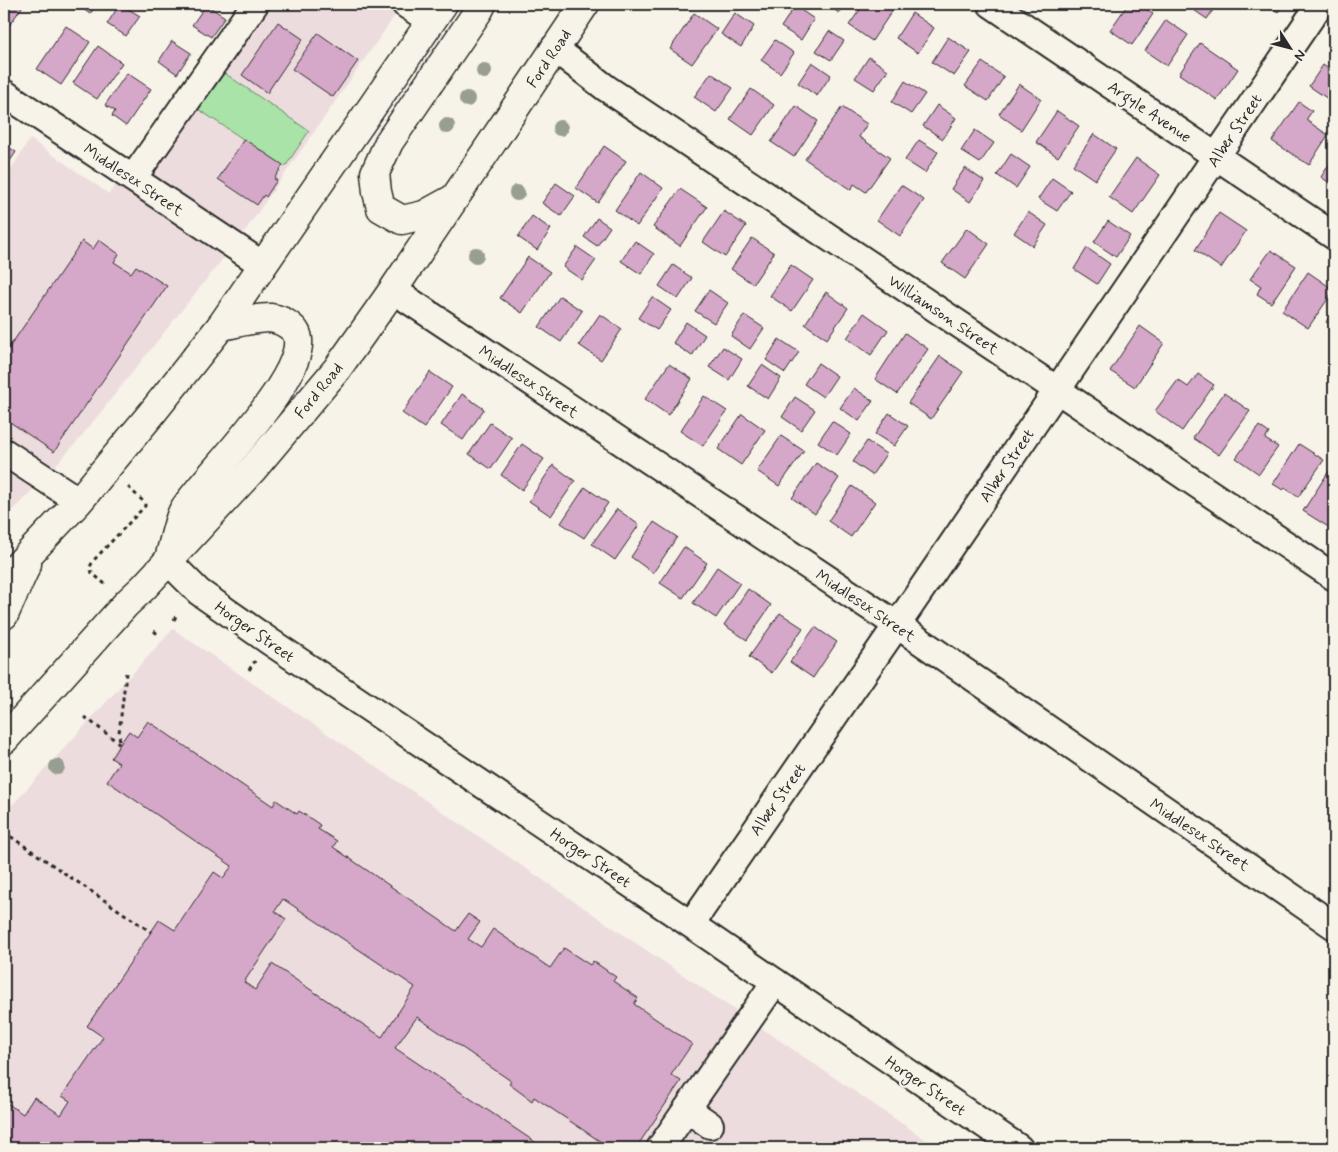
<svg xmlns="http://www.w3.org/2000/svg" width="1338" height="1152" font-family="Mynerve,sans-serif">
<rect width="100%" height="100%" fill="#f7f3e8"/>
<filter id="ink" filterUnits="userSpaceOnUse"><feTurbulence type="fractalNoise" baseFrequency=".02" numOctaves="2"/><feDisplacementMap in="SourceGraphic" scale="10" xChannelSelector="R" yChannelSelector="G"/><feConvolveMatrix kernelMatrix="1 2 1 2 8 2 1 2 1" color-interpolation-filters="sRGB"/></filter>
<g filter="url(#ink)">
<!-- built -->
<g fill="#eddcde">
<path d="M239 4H403L245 231 76 443 4 520V180L30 139 109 194Z"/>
<path d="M173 629 938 1148H4V814Z"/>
</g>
<!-- green -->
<path fill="#a9e3a8" stroke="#6a876a" d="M220 70 309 131 285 167 195 107Z"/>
<!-- building -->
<g fill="#d5a7c8" stroke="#2b2b2b" fill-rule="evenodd">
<path d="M4 4H24L4 33Z"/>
<path d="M76 4H97L90 14Z"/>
<path d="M120 4 140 16 126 36 107 24Z"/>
<path d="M826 4H845L839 13Z"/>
<path d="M864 4H894L896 5 872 41 849 25Z"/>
<path d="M1128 4H1139L1153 14 1132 45 1110 30Z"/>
<path d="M1189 4H1217L1207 19 1188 6Z"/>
<path d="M1266 4H1284L1278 12Z"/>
<path d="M206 5 225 17 211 37 192 25Z"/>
<path d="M795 6 814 19 801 40 781 27Z"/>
<path d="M694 13 717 29 692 64 670 49Z"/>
<path d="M735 13 754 26 741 47 721 34Z"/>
<path d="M912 13 934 28 918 53 896 38Z"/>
<path d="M1166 20 1188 35 1167 66 1145 51Z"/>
<path d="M278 22 303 39 267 93 242 75Z"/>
<path d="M66 26 90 42 61 85 37 69Z"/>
<path d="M829 31 844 41 831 60 816 51Z"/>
<path d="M318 33 358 61 333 97 292 69Z"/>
<path d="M948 37 971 52 954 76 932 62Z"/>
<path d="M775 40 794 53 780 73 761 60Z"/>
<path d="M172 41 191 53 177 74 159 61Z"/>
<path d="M1200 43 1238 69 1217 100 1179 74Z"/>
<path d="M98 46 122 63 97 99 73 83Z"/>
<path d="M869 57 888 70 874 90 855 78Z"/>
<path d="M812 62 831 75 817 96 798 83Z"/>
<path d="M982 62 1004 77 988 101 965 86Z"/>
<path d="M1323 65 1334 73V96L1331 101 1309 86Z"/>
<path d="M127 73 151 89 126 126 112 116 115 111 105 105Z"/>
<path d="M711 73 733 88 716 112 694 97Z"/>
<path d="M905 81 925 94 911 114 892 102Z"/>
<path d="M1019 84 1041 99 1021 130 999 114Z"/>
<path d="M751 89 774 105 753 135 730 119Z"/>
<path d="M1299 102 1312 111 1306 120 1328 135 1309 165 1272 141Z"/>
<path d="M937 105 956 118 943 139 923 126Z"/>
<path d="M796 106 818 121 794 157 771 142Z"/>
<path d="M842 107 867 124 859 137 890 158 866 192 854 184 851 190 805 159Z"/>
<path d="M1057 111 1079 126 1058 157 1036 142Z"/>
<path d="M975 130 994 143 980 163 961 151Z"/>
<path d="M1094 134 1116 149 1095 180 1073 165Z"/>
<path d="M244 139 283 165 274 179 277 180 266 197 264 195 257 205 218 179Z"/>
<path d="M919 140 938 152 925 173 905 160Z"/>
<path d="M4 144 16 152 4 170Z"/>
<path d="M604 146 626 161 598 203 576 188Z"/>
<path d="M1011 154 1030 167 1016 188 997 175Z"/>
<path d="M1334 157V186L1321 177Z"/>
<path d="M1136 158 1160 175 1133 214 1109 197Z"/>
<path d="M965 168 984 181 970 202 951 189Z"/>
<path d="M641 172 663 188 637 226 615 210Z"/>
<path d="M1052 178 1071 191 1057 211 1038 199Z"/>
<path d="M556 183 575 196 561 216 542 203Z"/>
<path d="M901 185 924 200 900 236 877 220Z"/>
<path d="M680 189 707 207 680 246 653 227Z"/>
<path d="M724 211 746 226 725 257 703 242Z"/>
<path d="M1028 212 1047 225 1033 246 1014 233Z"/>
<path d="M1219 213 1246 231 1221 268 1195 250Z"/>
<path d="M532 216 551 229 537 250 518 237Z"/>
<path d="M597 218 610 227 597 246 584 237Z"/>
<path d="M1108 221 1130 236 1116 257 1094 242Z"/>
<path d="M967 228 989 244 965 279 942 263Z"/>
<path d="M752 238 774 253 753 284 731 269Z"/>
<path d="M99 240 119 254 114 262 131 273 136 266 167 286 54 452 4 418V355L82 241 93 249Z"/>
<path d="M635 241 654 254 641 274 621 261Z"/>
<path d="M577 247 596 260 582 280 563 267Z"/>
<path d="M1087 248 1110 264 1097 284 1074 269Z"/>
<path d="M1271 250 1296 266 1271 303 1257 294 1261 286 1250 279Z"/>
<path d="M528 257 550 272 522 313 500 298Z"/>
<path d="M673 265 692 278 678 299 659 286Z"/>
<path d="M791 265 813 280 792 311 770 296Z"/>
<path d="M1308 272 1334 290 1308 328 1282 311Z"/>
<path d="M709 290 728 303 714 323 695 311Z"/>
<path d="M826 292 848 308 827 339 805 324Z"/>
<path d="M560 296 582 311 561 342 539 327Z"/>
<path d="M652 297 671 310 657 330 638 318Z"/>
<path d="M1334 310V327L1326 322Z"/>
<path d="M864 313 888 330 871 355 847 338Z"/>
<path d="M600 314 622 329 601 360 579 345Z"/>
<path d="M744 315 764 328 750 349 731 336Z"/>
<path d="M686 322 705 335 692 356 673 343Z"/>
<path d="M1140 326 1164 343 1135 387 1110 371Z"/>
<path d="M905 333 928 349 897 394 875 379Z"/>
<path d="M779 339 799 352 785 373 766 360Z"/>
<path d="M723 347 742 359 729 380 709 367Z"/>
<path d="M940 356 963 372 931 419 908 403Z"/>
<path d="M818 363 837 376 823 397 804 384Z"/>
<path d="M669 364 692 379 668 415 645 399Z"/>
<path d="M762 365 781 378 768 399 748 386Z"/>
<path d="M430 372 452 387 424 428 402 413Z"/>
<path d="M1198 374 1214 385 1182 431 1155 411 1178 380 1188 387Z"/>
<path d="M854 388 873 401 859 421 840 408Z"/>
<path d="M1224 393 1250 411 1219 455 1193 438Z"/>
<path d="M462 394 484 409 463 440 441 425Z"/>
<path d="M704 396 727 411 703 446 680 431Z"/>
<path d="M795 397 815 410 801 430 782 417Z"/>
<path d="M889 413 908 426 894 446 875 434Z"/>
<path d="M742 414 765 430 741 465 718 449Z"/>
<path d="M832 421 851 434 837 455 818 442Z"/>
<path d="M490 423 512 438 491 469 469 454Z"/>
<path d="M1259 426 1269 433 1265 439 1278 447 1259 474 1236 458Z"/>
<path d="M781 436 804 451 779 486 757 471Z"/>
<path d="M867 441 886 454 872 475 853 462Z"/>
<path d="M522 444 544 459 522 490 501 475Z"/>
<path d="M1299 444 1324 460 1298 497 1285 488 1283 490 1273 484Z"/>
<path d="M816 463 839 478 815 514 792 498Z"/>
<path d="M553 465 575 481 551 516 529 501Z"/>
<path d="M1329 471 1334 475V521L1330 528 1303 511Z"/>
<path d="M852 486 875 502 851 537 828 521Z"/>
<path d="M585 487 608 503 584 538 561 523Z"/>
<path d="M617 509 639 525 615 560 592 544Z"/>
<path d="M654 522 677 537 653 573 631 557Z"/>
<path d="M684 547 707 563 683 598 660 583Z"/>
<path d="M717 567 740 583 716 618 693 603Z"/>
<path d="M748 589 771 605 747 640 724 625Z"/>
<path d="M780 613 803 628 772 673 749 657Z"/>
<path d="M815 627 837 642 813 678 790 662Z"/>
<path d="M148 721 273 806 276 800 297 814 299 811 310 818 320 825 318 829 337 841 333 847 456 931 468 914 480 922 468 939 481 947 493 929 550 968 564 948 590 965 593 961 616 977 613 981 638 998 634 1004 692 1044 671 1075 681 1081 636 1148H610L534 1097 532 1101 509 1084 511 1081 417 1017 395 1048 544 1148H4V1101L23 1114 34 1097 61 1115 70 1101 62 1096 103 1037 87 1026 151 932 159 920 175 930 214 872 223 878 232 866 107 781 119 763 111 758 120 744 129 731 137 737ZM283 899 415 987 382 1037 272 964 255 990 244 982 286 919 275 911Z"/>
</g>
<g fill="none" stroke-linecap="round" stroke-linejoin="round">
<!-- minor casing -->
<g stroke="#2b2b2b" stroke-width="30">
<g id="minor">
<path d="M405 4 431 21"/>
<path d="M991 4 1334 236"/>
<path d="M554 48 606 88 1041 379 1334 577"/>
<path d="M4 93 263 265"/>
<path d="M133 178 255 4"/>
<path d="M393 290 897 625 1334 926"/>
<path d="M4 452 79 501"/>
<path d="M168 561 199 592 269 641 674 913 1019 1148"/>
<path d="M691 924 908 609 1320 4"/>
<path d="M687 1109 710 1125"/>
<path d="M660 1148 775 982"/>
</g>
</g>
<!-- major casing -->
<g stroke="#2b2b2b" stroke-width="31">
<g id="major">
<path d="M453 199 424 215 402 220 381 208 377 192 375 173 389 142 479 10 482 4"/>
<path d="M170 555C174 542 177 523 183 511 198 483 330 357 291 327 285 322 278 319 270 318 254 318 237 323 221 326"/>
<path d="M4 580 79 501 152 413 221 326 443 4"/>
<path d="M4 615 27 564"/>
<path d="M4 740 126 604 144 587 253 469 337 369 393 290 585 4"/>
</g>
</g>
<!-- path -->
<g stroke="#2b2b2b" stroke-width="3" stroke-dasharray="4 4" stroke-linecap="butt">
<path d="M105 584 92 573 90 567 93 561 145 506V503L126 485"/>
<path d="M174 620 177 614"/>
<path d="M154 631 160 636"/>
<path d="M249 670 255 661"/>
<path d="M85 717 120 744 119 733 126 673"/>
<path d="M4 832 151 932"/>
</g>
<!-- minor -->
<use href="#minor" stroke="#f7f3e8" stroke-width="26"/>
<!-- major -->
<use href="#major" stroke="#f7f3e8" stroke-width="28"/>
</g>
<!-- trees -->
<g fill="#989e91">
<circle cx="484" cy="71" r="8"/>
<circle cx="467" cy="99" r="8"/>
<circle cx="447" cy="126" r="8"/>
<circle cx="560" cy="128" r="8"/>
<circle cx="517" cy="193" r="8"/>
<circle cx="476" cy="255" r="8"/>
<circle cx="57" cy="767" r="8"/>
</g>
</g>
<g text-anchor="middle" stroke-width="4.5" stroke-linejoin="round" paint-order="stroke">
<!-- street labels -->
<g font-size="16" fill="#2b2b2b" stroke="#f7f3e8">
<text transform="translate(548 58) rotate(-56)" y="6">Ford Road</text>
<text transform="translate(1150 111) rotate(34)" y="6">Argyle Avenue</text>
<text transform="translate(1234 130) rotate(-56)" y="6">Alber Street</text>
<text transform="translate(134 179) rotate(34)" y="6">Middlesex Street</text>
<text transform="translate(944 314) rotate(34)" y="6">Williamson Street</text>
<text transform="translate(529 381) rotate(34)" y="6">Middlesex Street</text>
<text transform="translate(318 390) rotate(-51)" y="6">Ford Road</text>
<text transform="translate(1006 465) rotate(-56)" y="6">Alber Street</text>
<text transform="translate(866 605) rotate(34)" y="6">Middlesex Street</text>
<text transform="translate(255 631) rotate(35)" y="6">Horger Street</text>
<text transform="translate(777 799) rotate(-55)" y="6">Alber Street</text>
<text transform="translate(1200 834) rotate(34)" y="6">Middlesex Street</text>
<text transform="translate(591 857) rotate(34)" y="6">Horger Street</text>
<text transform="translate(926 1085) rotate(34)" y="6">Horger Street</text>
</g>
</g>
<!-- margin -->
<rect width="1338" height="1152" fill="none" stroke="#f7f3e8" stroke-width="20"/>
<rect x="10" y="10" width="1318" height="1132" fill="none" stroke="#2b2b2b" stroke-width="2" filter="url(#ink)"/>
<!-- north arrow -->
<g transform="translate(1290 48) rotate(126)" stroke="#f7f3e8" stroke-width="4" paint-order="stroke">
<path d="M0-4L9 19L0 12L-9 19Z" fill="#2b2b2b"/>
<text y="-8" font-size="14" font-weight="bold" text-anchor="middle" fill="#2b2b2b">N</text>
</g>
</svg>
